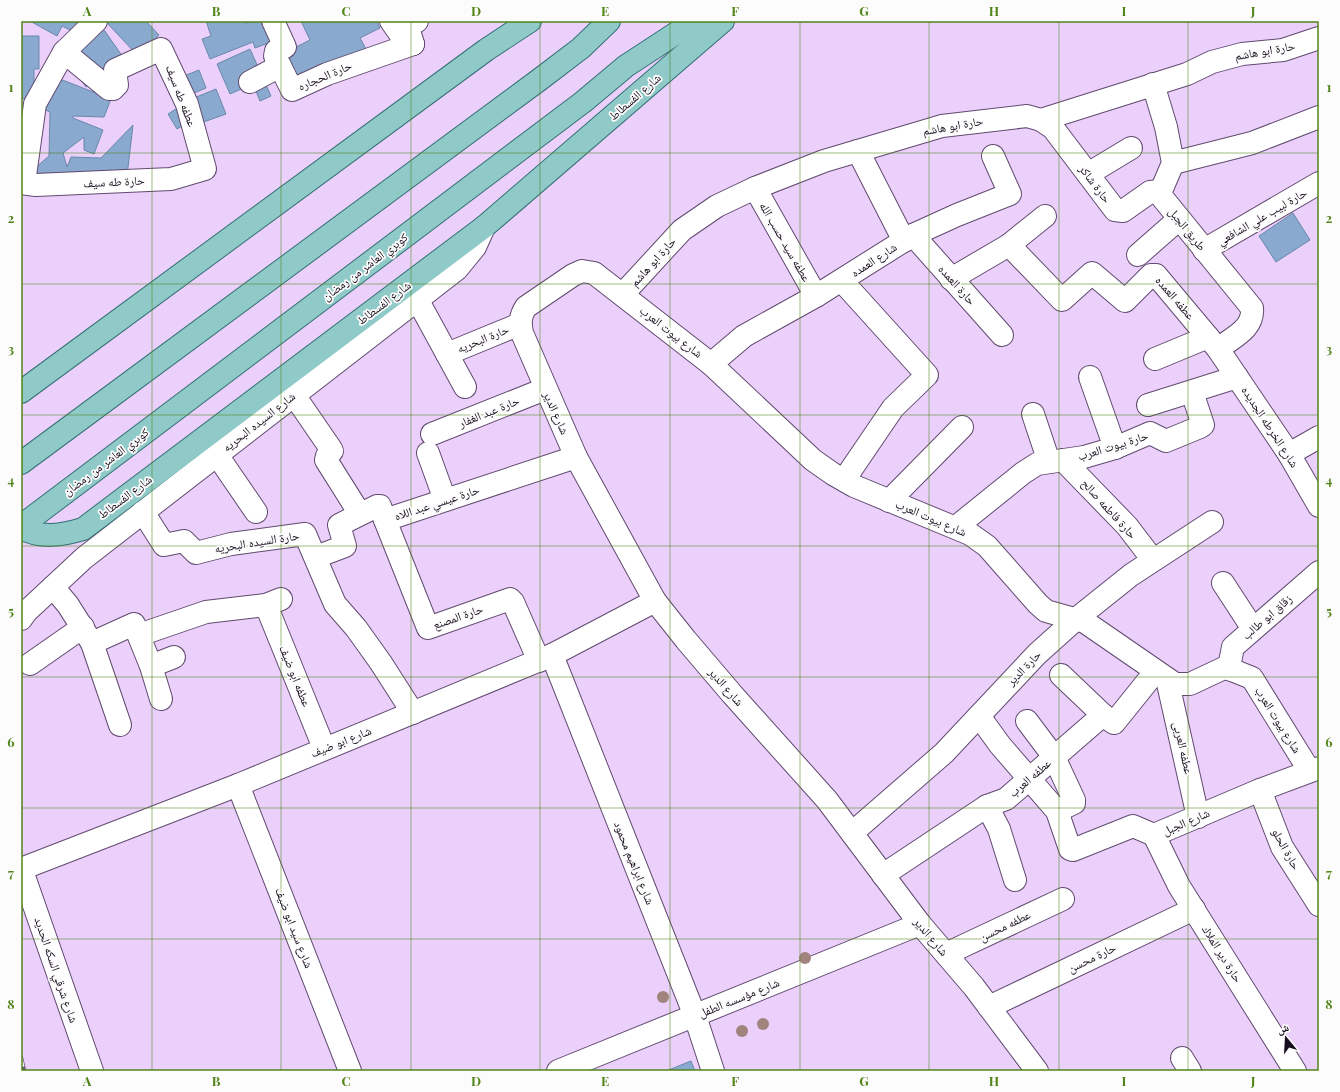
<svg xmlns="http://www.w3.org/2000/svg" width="1340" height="1092" font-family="'Playfair Display','Noto Naskh Arabic',serif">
<rect width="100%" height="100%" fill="#ead0fb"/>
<!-- building -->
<g fill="#89a9ce" stroke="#6988ac">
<path d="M30 21H83L76 33 62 26 57 36Z"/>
<path d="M111 21H146L159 35 138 56 108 24Z"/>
<path d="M206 21H245V23L263 21 271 42 255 48 253 42 210 59 202 39 211 36Z"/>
<path d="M301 21H377L380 28 360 38 366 49 295 84 280 55 310 40Z"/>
<path d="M102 27 125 60 86 87 73 69 75 46Z"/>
<path d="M21 36H39V69H34V99H21Z"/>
<path d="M250 49 271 96 260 101 253 84 230 94 217 64Z"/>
<path d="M199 70 206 88 187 96 179 78Z"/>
<path d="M60 79 111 99 104 117 73 116V118L103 130 94 154 84 150V137L63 153 67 167 71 157 101 158 133 125 127 176 27 175 49 156 50 112 41 108 47 92 55 91Z"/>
<path d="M216 89 226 114 198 124 189 100Z"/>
<path d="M179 107 189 122 177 129 168 114Z"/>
<path d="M1293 213 1310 240 1276 262 1259 236Z"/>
<path d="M691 1061 695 1071H666Z"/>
</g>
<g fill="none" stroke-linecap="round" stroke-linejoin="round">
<!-- minor casing -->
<g stroke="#614a6f" stroke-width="24">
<g id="minor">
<path d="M273 21 285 47 276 51 275 56 292 90 327 74 413 44"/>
<path d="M391 21 400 34 413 44"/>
<path d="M413 44 408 27 417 21"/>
<path d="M250 82 280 66"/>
<path d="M1153 84 1166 127 1173 163 1161 191V196L1252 308C1254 329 1233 337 1218 349"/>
<path d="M1041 120 1053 128 1115 210 1123 211 1150 192 1161 191"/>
<path d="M858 151 904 241"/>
<path d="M1173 163 1252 143 1319 117"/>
<path d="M1088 174 1131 148"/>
<path d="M21 183 36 185 171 179 205 169 187 104 161 49 115 70 117 85 113 89H109L64 52"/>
<path d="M24 183 35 104 64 52 96 21"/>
<path d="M755 188 816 296"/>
<path d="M913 235 1002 335"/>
<path d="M1009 245 1062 300 1092 273 1125 301 1151 275H1156L1218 349 1289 454 1319 506"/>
<path d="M1204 250 1319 183"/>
<path d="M1138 255 1179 219"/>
<path d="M951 279 1009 245 1045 216"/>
<path d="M842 281 927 375 893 408 844 480"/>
<path d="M623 294 682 230 717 206 755 188 824 161 942 126 1027 116 1041 120 1187 74 1212 62 1242 54 1283 50 1319 38"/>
<path d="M417 299 465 387"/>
<path d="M447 354 520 324"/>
<path d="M1155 359 1208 337"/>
<path d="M711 364 744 336 816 296 913 235 957 215 1010 194 993 156"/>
<path d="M1090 377 1115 448"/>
<path d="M294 395 331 449 332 451 327 456 326 460 360 514"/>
<path d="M1148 405 1237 377"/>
<path d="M1033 414 1049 462"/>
<path d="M432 434 545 389"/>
<path d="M428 453 445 500"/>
<path d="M1289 454 1319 437"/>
<path d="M217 455 256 512"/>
<path d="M1063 460 1127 526 1153 560"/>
<path d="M889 501 962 427"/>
<path d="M143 512 164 545 184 541 196 553 231 544 305 534 335 604 356 628 381 663 413 713"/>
<path d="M385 520 428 628 510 599 513 602 539 661"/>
<path d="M956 527 1023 473 1037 464 1084 457 1115 448 1150 433 1166 441 1200 427 1203 425 1192 392"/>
<path d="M316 557 345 546 339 525 377 506H380L385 520 576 457"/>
<path d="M1223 583 1253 629"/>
<path d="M53 587 68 605 92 643 120 725"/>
<path d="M266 605 324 748"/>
<path d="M21 619 26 612 84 558 457 269 475 247 484 227"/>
<path d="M139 635 206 612 266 605 281 599"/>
<path d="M92 643 134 624 151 666 161 699"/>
<path d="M552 655 695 1016 713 1071"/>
<path d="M30 664 83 627"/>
<path d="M151 666 174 657"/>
<path d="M1232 670 1230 662 1233 647 1319 572"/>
<path d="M1061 675 1103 715"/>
<path d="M1167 679 1198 817"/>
<path d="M979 716 1000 745 1057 811 1070 849 1073 850 1133 826 1154 835 1260 790 1319 768"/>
<path d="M1027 721 1054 757 1074 800V803L1057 811"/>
<path d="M238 785 350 1071"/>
<path d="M1260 790 1282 847 1319 905"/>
<path d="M987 806 999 829 1015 880"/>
<path d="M852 833 944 753 1037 654 1076 619 1131 575 1212 522"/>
<path d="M1154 835 1179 886 1295 1071"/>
<path d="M21 868 92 1071"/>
<path d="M21 869 238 785 552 655 655 601"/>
<path d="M883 875 987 806 1006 799 1103 715 1114 723 1155 672"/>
<path d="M946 954 1063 899"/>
<path d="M989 1007 1194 909"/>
<path d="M1182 1058 1190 1071"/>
<path d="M558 1071 920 924"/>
<path d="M1037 1071 974 987 920 924 827 800 732 694 686 640 655 601 576 457 522 333C520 322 520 316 526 307L573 275 582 271 594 273 711 364 813 460 833 474 854 486 970 534 987 546 1038 604 1046 611 1085 622 1175 684H1190L1224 668 1232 670 1252 678 1309 770"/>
</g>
</g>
<!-- primary casing -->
<g stroke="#347074" stroke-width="24">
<g id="primary">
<path d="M21 392 486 50 530 21"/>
<path d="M21 463 539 80 581 48 609 21"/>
<path d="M21 526 583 102 626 66 684 28 715 21"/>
<path d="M21 528C41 539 63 535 83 529L484 227 723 21"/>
</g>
</g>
<!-- minor -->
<use href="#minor" stroke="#fff" stroke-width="22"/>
<!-- primary -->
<use href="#primary" stroke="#8fcac8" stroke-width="22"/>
<!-- rail casing -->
<g stroke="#65556f" stroke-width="4.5">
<path id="rail" d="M21 1058 24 1071"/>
</g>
<!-- rail -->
<use href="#rail" stroke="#fcfcfc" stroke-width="3" stroke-dasharray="9" stroke-linecap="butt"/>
</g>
<!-- trees -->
<g fill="#a1847e">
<circle cx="805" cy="958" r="6"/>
<circle cx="663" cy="997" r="6"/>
<circle cx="763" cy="1024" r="6"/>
<circle cx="742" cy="1031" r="6"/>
</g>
<!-- grid -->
<path fill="none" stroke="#528418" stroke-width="1" stroke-opacity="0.55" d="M152 21V1071M281 21V1071M411 21V1071M540 21V1071M670 21V1071M800 21V1071M929 21V1071M1059 21V1071M1188 21V1071M21 153H1319M21 284H1319M21 415H1319M21 546H1319M21 677H1319M21 808H1319M21 939H1319"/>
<g text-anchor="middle" stroke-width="3.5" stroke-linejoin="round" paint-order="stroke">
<!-- street labels -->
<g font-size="12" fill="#170d1c" stroke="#fcfcfc">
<text transform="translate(1265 51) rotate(-10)" y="4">حارة ابو هاشم</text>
<text transform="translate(325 76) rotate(-23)" y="4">حارة الحجاره</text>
<text transform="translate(181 96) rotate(69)" y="4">عطفه طه سيف</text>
<text transform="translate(635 97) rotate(-41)" y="4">شارع الفسطاط</text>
<text transform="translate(953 126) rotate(-10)" y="4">حارة ابو هاشم</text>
<text transform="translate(114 182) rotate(-3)" y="4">حارة طه سيف</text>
<text transform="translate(1095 184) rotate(53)" y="4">حارة شاكر</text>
<text transform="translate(1262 217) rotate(-30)" y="4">حارة لبيب علي الشافعي</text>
<text transform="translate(1187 229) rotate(51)" y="4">طريق الجبل</text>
<text transform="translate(785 242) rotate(60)" y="4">عطفه سيد حسب الله</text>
<text transform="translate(874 260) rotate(-33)" y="4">شارع العمده</text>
<text transform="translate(653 262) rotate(-48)" y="4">حارة ابو هاشم</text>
<text transform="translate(365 267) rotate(-37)" y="4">كوبري العاشر من رمضان</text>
<text transform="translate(957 285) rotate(48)" y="4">حارة العمده</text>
<text transform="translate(1175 298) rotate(49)" y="4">عطفه العمده</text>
<text transform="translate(384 303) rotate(-37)" y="4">شارع الفسطاط</text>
<text transform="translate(671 332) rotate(38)" y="4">شارع بيوت العرب</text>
<text transform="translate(483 339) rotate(-22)" y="4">حارة البحريه</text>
<text transform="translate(489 412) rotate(-22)" y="4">حارة عبد الغفار</text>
<text transform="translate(556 413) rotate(66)" y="4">شارع الدير</text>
<text transform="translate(259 422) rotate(-38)" y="4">شارع السيده البحريه</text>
<text transform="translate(1270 427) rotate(57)" y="4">شارع الخرطه الجديده</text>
<text transform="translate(1113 446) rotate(-17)" y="4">حارة بيوت العرب</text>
<text transform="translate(106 462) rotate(-37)" y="4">كوبري العاشر من رمضان</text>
<text transform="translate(125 497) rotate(-37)" y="4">شارع الفسطاط</text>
<text transform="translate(437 503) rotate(-18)" y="4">حارة عيسي عبد اللاه</text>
<text transform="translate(1109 509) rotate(48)" y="4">حارة فاطمه صالح</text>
<text transform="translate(931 518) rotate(23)" y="4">شارع بيوت العرب</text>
<text transform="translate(257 542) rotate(-9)" y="4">حارة السيده البحريه</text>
<text transform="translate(458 617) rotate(-19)" y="4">حارة المصنع</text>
<text transform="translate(1267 617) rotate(-41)" y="4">زقاق ابو طالب</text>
<text transform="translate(1024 668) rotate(-46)" y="4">حارة الدير</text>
<text transform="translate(295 676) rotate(68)" y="4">عطفه ابو ضيف</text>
<text transform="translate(726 687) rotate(49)" y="4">شارع الدير</text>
<text transform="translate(1278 720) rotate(58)" y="4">شارع بيوت العرب</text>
<text transform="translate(341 742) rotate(-22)" y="4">شارع ابو ضيف</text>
<text transform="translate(1183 748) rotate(77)" y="4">عطفه العربى</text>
<text transform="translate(1030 778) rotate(-41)" y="4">عطفه العرب</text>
<text transform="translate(1186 822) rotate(-23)" y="4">شارع الجبل</text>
<text transform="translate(1286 849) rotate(61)" y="4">حارة الحلو</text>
<text transform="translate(634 863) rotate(68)" y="4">شارع ابراهيم محمود</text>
<text transform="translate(1005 926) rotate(-26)" y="4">عطفه محسن</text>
<text transform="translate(294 928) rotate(69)" y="4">شارع سيد ابو ضيف</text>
<text transform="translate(931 937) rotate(50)" y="4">شارع الدير</text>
<text transform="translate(1222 954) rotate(58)" y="4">حارة دير الملاك</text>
<text transform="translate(1092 958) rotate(-26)" y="4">حارة محسن</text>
<text transform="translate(56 970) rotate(71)" y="4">شارع شرقي السكه الحديد</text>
<text transform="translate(739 998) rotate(-22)" y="4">شارع مؤسسه الطفل</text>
</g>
</g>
<!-- border -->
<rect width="1340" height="1092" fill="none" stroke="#fcfcfc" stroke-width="44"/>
<!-- north arrow -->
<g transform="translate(1286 1038) rotate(342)" stroke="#fcfcfc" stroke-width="3" paint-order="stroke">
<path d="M0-3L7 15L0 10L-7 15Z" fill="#170d1c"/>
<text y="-6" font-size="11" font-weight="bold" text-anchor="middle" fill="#170d1c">ش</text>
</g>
<rect x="22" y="22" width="1296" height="1048" fill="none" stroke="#528418" stroke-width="1.5"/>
<g font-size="13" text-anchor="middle" font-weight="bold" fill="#528418">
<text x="87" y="16">A</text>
<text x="216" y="16">B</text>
<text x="346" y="16">C</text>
<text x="476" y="16">D</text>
<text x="605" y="16">E</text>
<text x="735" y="16">F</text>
<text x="864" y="16">G</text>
<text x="994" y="16">H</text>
<text x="1124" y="16">I</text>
<text x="1253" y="16">J</text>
<text x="11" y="92">1</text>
<text x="1329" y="92">1</text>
<text x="11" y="223">2</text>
<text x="1329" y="223">2</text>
<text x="11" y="354">3</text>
<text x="1329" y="354">3</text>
<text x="11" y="485">4</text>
<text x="1329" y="485">4</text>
<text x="11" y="616">5</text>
<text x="1329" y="616">5</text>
<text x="11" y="747">6</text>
<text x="1329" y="747">6</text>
<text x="11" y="878">7</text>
<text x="1329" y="878">7</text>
<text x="11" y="1009">8</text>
<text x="1329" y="1009">8</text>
<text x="87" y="1086">A</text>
<text x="216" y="1086">B</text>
<text x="346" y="1086">C</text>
<text x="476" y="1086">D</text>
<text x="605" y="1086">E</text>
<text x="735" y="1086">F</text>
<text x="864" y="1086">G</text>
<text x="994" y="1086">H</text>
<text x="1124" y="1086">I</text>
<text x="1253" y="1086">J</text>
</g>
</svg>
